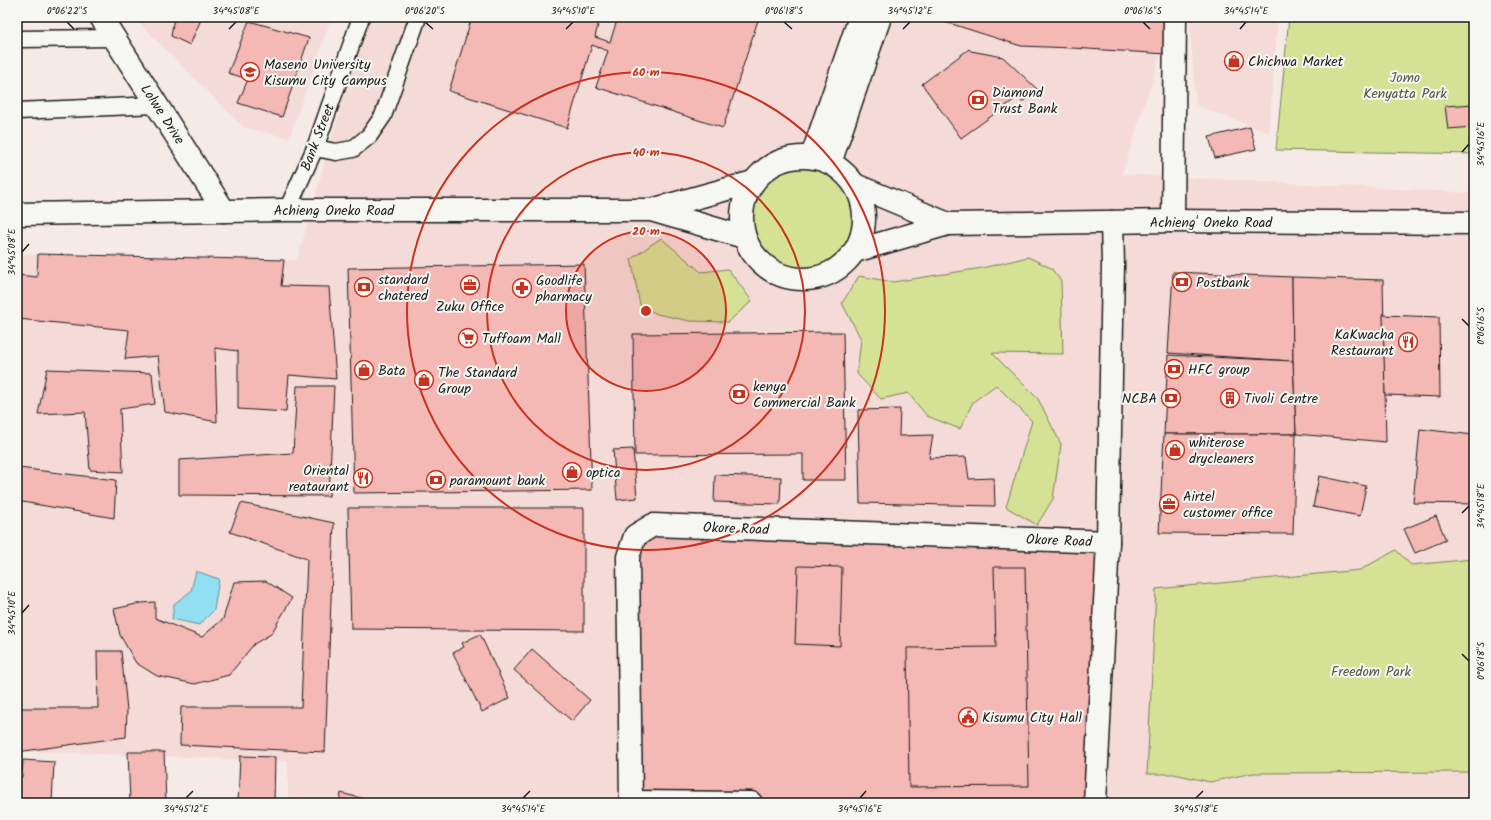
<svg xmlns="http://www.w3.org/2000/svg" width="1491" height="820" font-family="Kalam,sans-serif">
<rect width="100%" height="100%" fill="#f6eae6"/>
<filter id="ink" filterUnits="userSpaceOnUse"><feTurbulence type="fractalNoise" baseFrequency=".025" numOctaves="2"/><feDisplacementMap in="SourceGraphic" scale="8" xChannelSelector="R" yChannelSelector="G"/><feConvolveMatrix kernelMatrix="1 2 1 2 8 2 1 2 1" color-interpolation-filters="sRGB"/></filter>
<g filter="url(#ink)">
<!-- built -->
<g fill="#f5dbd7">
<path d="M133 17H332L289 138 243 127Z"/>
<path d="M366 17H1173L1122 174 1474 193V803H288V761L17 751V254L297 260Z"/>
<path d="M1189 17H1278L1269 133 1196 105Z"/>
</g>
<!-- green -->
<g fill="#d5e295" stroke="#787f58">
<path d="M1289 17H1474V154L1276 150Z"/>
<path d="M810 162 840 176 850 189 856 208V231L849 245 833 264 812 274 785 270 771 262 759 249 747 225 751 195 769 175 787 165Z"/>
<path d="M661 238 701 272 728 269 752 301 728 322 690 321 657 314 640 305 631 259Z"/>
<path d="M1028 257 1051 268 1061 281 1063 354 992 353 1038 399 1061 444 1053 499 1037 525 1006 507 1032 421 996 385 973 402 960 429 927 416 908 393 881 399 857 374 861 339 842 303 859 276 893 282 982 268Z"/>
<path d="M1396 550 1411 565 1474 559V772L1253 773 1210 782 1174 774H1147L1156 589 1360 570Z"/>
</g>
<!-- water -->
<path fill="#91dff0" stroke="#62919b" d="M196 571 219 579 214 610 199 625 172 619 174 604 191 591Z"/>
<!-- building -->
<g fill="#f4b8b5" stroke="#1c1c1c">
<path d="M174 17H202L190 45 171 36Z"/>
<path d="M472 17H600L595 37 610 42 618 17H759L723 128 596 87 608 51 592 45 567 128 449 91Z"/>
<path d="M937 17H1167V54L1072 48 1021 46 936 19Z"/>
<path d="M249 21 309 38 282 117 238 103 248 79 228 73Z"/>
<path d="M969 49 971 51 1003 57 1038 90 1022 102 1018 97 961 138 922 84Z"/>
<path d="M1474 104V127L1448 129 1445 106Z"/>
<path d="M1250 127 1256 149 1215 158 1209 137Z"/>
<path d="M38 254 284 260 281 286 329 287 336 379 289 375 286 412 238 409V351L215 348 217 422 165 412 158 356 125 359 129 330 17 319V275L37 277Z"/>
<path d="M584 264 592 490 354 493 348 268Z"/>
<path d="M1173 272 1292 277 1293 361 1168 353Z"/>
<path d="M1292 277 1383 280 1386 442 1296 434 1293 361Z"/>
<path d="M1383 315 1439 317 1440 397 1385 395Z"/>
<path d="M843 332 846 480H803V454L635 455 633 334Z"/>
<path d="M1168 355 1293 361 1296 434H1164Z"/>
<path d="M47 369 152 373 155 404 120 409 123 472 90 470 85 412 38 414Z"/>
<path d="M297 386H334L329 496 179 495V460L293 453Z"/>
<path d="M900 409 899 436 933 435 929 458 966 457 969 479 994 478 995 506 860 503 858 410Z"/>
<path d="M1420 429 1474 435V504L1413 503Z"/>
<path d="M1164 434H1296L1293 534 1159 533Z"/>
<path d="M633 449 637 498 617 500 613 450Z"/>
<path d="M19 468 116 480 114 518 17 501Z"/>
<path d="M715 475 781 477 780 504 714 502Z"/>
<path d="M1319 476 1366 486 1360 516 1313 507Z"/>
<path d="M241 503 334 523 325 752 180 745 181 707H301L307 559 230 532Z"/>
<path d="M348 508H584V631L351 629Z"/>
<path d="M1436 516 1446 540 1415 553 1404 529Z"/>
<path d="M635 536 1108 542 1095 803H631Z"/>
<path d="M798 566 842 567 840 646 795 644Z"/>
<path d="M994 567H1025L1029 786 909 787 907 648 996 647Z"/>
<path d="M266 581 292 598 271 634 254 644 229 675 195 684 157 676 136 663 120 635 114 609 141 603 155 602V618L202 637 223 619 234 582Z"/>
<path d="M480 634 510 698 482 712 453 653 464 647 462 643Z"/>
<path d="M532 649 590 700 572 721 514 670Z"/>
<path d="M97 651H121L127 710 126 737 17 752V708H98Z"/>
<path d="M128 752H164L166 803H130Z"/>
<path d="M240 756 275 757 274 803H238Z"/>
<path d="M23 760 54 762 52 803H17V777H22Z"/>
<path d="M341 793 380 803H339Z"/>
</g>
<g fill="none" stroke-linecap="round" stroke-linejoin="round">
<!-- service casing -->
<g stroke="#1c1c1c" stroke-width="19">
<g id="service">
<path d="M17 39 114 38"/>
<path d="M17 111 157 105"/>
<path d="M315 148 336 152 353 149 369 136 383 116 418 17"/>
<path d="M287 210 315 148 361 17"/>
</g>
</g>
<!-- pedestrian casing -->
<g stroke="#1c1c1c" stroke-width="25">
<path id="pedestrian" d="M1173 221 1175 17"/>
</g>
<!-- minor casing -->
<g stroke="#1c1c1c" stroke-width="25">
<g id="minor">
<path d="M101 17 224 211"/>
<path d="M631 802 751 803"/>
<path d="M1095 803 1108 542 1113 265 1112 222"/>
</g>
</g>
<!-- tertiary casing -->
<g stroke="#1c1c1c" stroke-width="25">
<path id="tertiary" d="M631 803 628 557 635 536 653 525 1108 542"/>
</g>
<!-- secondary casing -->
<g stroke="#1c1c1c" stroke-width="25">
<g id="secondary">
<path d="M812 156 860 17"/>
<circle cx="803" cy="218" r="61"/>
<path d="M830 163 880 17"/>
<path d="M855 185 948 224"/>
<path d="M651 210 753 182"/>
<path d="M17 214 287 210H651L744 237"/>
<path d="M855 251 948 224 1173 221 1474 223"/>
</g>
</g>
<!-- service -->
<use href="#service" stroke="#f6f6f2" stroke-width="16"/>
<!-- pedestrian -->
<use href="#pedestrian" stroke="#f6f6f2" stroke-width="22"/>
<!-- minor -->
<use href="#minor" stroke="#f6f6f2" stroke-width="22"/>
<!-- tertiary -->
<use href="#tertiary" stroke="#f6f6f2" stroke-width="22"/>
<!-- secondary -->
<use href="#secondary" stroke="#f6f6f2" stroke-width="22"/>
</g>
</g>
<!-- ticks -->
<path fill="none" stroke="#1c1c1c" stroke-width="1.5" d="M67 22 74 29M425 22 433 29M784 22 792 29M1143 22 1150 29M229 29 236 22M566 29 573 22M903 29 910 22M1240 29 1246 22M1462 152 1469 144M22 252 29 244M1462 319 1469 326M1462 513 1469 506M22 613 29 605M1462 654 1469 661M186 798 193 791M523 798 530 791M860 798 866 791M1196 798 1203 791"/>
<!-- distance rings -->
<circle cx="646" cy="311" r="80" fill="#c8321e" fill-opacity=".12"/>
<g fill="none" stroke="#c8321e" stroke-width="2">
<circle cx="646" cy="311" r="80"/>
<circle cx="646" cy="311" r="159"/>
<circle cx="646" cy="311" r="239"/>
</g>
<!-- icons -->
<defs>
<g id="shop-ring" transform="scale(1)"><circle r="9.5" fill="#f6f6f2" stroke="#c8321e" stroke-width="1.5"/><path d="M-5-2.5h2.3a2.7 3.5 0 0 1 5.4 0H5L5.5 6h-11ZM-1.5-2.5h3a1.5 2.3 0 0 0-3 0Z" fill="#c8321e"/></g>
<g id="university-ring" transform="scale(1)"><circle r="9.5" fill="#f6f6f2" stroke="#c8321e" stroke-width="1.5"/><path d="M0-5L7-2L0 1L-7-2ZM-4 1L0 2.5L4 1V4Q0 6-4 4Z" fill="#c8321e"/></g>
<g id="bank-ring" transform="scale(1)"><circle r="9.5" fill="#f6f6f2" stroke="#c8321e" stroke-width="1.5"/><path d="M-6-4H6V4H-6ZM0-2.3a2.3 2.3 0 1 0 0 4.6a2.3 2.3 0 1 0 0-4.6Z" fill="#c8321e"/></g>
<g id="office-ring" transform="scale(1)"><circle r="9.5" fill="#f6f6f2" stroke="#c8321e" stroke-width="1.5"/><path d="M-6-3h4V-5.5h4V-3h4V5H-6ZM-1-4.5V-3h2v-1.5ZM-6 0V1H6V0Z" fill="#c8321e"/></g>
<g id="pharmacy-ring" transform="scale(1)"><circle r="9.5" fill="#f6f6f2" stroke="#c8321e" stroke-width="1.5"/><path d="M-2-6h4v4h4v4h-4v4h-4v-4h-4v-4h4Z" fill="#c8321e"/></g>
<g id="supermarket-ring" transform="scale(1)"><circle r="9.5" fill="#f6f6f2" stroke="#c8321e" stroke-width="1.5"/><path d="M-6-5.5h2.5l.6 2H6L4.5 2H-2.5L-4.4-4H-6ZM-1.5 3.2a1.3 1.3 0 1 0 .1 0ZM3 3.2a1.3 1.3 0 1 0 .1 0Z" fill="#c8321e"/></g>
<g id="restaurant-ring" transform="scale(1)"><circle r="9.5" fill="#f6f6f2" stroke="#c8321e" stroke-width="1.5"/><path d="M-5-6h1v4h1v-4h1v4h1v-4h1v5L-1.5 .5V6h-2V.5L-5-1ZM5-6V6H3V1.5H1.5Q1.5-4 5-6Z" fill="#c8321e"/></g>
<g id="building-ring" transform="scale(1)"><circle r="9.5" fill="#f6f6f2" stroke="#c8321e" stroke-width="1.5"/><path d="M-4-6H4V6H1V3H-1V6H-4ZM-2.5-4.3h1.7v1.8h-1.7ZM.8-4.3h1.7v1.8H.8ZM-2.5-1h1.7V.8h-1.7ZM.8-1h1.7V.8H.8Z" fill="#c8321e"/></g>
<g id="civic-ring" transform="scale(1)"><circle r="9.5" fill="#f6f6f2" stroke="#c8321e" stroke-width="1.5"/><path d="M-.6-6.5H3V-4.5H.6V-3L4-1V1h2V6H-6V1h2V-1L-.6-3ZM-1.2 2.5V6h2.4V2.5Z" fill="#c8321e"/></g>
</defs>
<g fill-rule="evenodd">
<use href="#shop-ring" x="1234" y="61"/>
<use href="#university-ring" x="250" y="72"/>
<use href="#bank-ring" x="978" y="100"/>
<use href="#bank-ring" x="1182" y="282"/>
<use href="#office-ring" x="470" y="285"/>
<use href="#bank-ring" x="364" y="287"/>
<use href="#pharmacy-ring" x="522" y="288"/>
<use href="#supermarket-ring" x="468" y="338"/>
<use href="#restaurant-ring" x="1408" y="342"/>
<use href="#bank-ring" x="1174" y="369"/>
<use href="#shop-ring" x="364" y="370"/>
<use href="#shop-ring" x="424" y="380"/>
<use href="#bank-ring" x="739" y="394"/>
<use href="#bank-ring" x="1171" y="398"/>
<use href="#building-ring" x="1230" y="398"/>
<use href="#shop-ring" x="1175" y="450"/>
<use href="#shop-ring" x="572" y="472"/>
<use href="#restaurant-ring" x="363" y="478"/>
<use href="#bank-ring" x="436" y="480"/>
<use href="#office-ring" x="1169" y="504"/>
<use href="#civic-ring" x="968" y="717"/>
</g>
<g text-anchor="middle" stroke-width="4" stroke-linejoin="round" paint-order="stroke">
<!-- poi labels -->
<g font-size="14" fill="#1c1c1c" stroke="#f6f6f2" text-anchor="start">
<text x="1248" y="66">Chichwa Market</text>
<text x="264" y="69">Maseno University<tspan x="264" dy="16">Kisumu City Campus</tspan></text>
<text x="992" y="97">Diamond<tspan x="992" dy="16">Trust Bank</tspan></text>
<text x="378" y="284">standard<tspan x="378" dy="16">chatered</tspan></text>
<text x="536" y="285">Goodlife<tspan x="536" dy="16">pharmacy</tspan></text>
<text x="1196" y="287">Postbank</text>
<text x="470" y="311" text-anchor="middle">Zuku Office</text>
<text x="1394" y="339" text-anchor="end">KaKwacha<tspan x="1394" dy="16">Restaurant</tspan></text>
<text x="482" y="343">Tuffoam Mall</text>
<text x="1188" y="374">HFC group</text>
<text x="378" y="375">Bata</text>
<text x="438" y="377">The Standard<tspan x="438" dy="16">Group</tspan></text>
<text x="753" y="391">kenya<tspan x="753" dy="16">Commercial Bank</tspan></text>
<text x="1157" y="403" text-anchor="end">NCBA</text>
<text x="1244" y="403">Tivoli Centre</text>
<text x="1189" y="447">whiterose<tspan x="1189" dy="16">drycleaners</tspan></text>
<text x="349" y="475" text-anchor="end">Oriental<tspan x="349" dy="16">reataurant</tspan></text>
<text x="586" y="477">optica</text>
<text x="450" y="485">paramount bank</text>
<text x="1183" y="501">Airtel<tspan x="1183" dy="16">customer office</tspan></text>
<text x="982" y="722">Kisumu City Hall</text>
</g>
<!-- park labels -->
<g font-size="14" fill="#545740" stroke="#f6f6f2">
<text x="1405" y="82">Jomo<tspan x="1405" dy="16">Kenyatta Park</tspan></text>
<text x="1371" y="676">Freedom Park</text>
</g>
<!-- street labels -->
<g font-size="14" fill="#1c1c1c" stroke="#f6f6f2">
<text transform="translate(163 114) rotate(57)" y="5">Lolwe Drive</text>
<text transform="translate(317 137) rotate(-69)" y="5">Bank Street</text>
<text x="334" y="215">Achieng Oneko Road</text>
<text x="1211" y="227">Achieng' Oneko Road</text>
<text transform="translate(736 528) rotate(2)" y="5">Okore Road</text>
<text transform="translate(1059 540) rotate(2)" y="5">Okore Road</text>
</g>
</g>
<circle cx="646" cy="311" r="6" fill="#c8321e" stroke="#f6f6f2" stroke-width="2"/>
<g font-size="12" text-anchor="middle" font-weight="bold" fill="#c8321e" stroke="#f6f6f2" stroke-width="4" stroke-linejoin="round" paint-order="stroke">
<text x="646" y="76">60 m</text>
<text x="646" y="156">40 m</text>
<text x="646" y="235">20 m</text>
</g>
<!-- margin -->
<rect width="1491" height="820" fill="none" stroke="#f6f6f2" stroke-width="44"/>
<rect x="22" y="22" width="1447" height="776" fill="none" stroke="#1c1c1c" stroke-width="1.5"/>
<g font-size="10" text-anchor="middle" fill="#1c1c1c">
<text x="67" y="14">0°06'22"S</text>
<text x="236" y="14">34°45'08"E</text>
<text x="425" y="14">0°06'20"S</text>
<text x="573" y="14">34°45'10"E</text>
<text x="784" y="14">0°06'18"S</text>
<text x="910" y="14">34°45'12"E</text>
<text x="1143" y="14">0°06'16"S</text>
<text x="1246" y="14">34°45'14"E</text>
<text transform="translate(1480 144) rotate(-90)" y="4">34°45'16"E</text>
<text transform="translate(11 252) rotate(-90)" y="4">34°45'08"E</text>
<text transform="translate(1480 326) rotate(-90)" y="4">0°06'16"S</text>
<text transform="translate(1480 506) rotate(-90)" y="4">34°45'18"E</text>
<text transform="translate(11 613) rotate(-90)" y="4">34°45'10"E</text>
<text transform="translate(1480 661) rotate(-90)" y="4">0°06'18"S</text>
<text x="186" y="812">34°45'12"E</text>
<text x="523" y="812">34°45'14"E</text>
<text x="860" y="812">34°45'16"E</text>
<text x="1196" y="812">34°45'18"E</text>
</g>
</svg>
